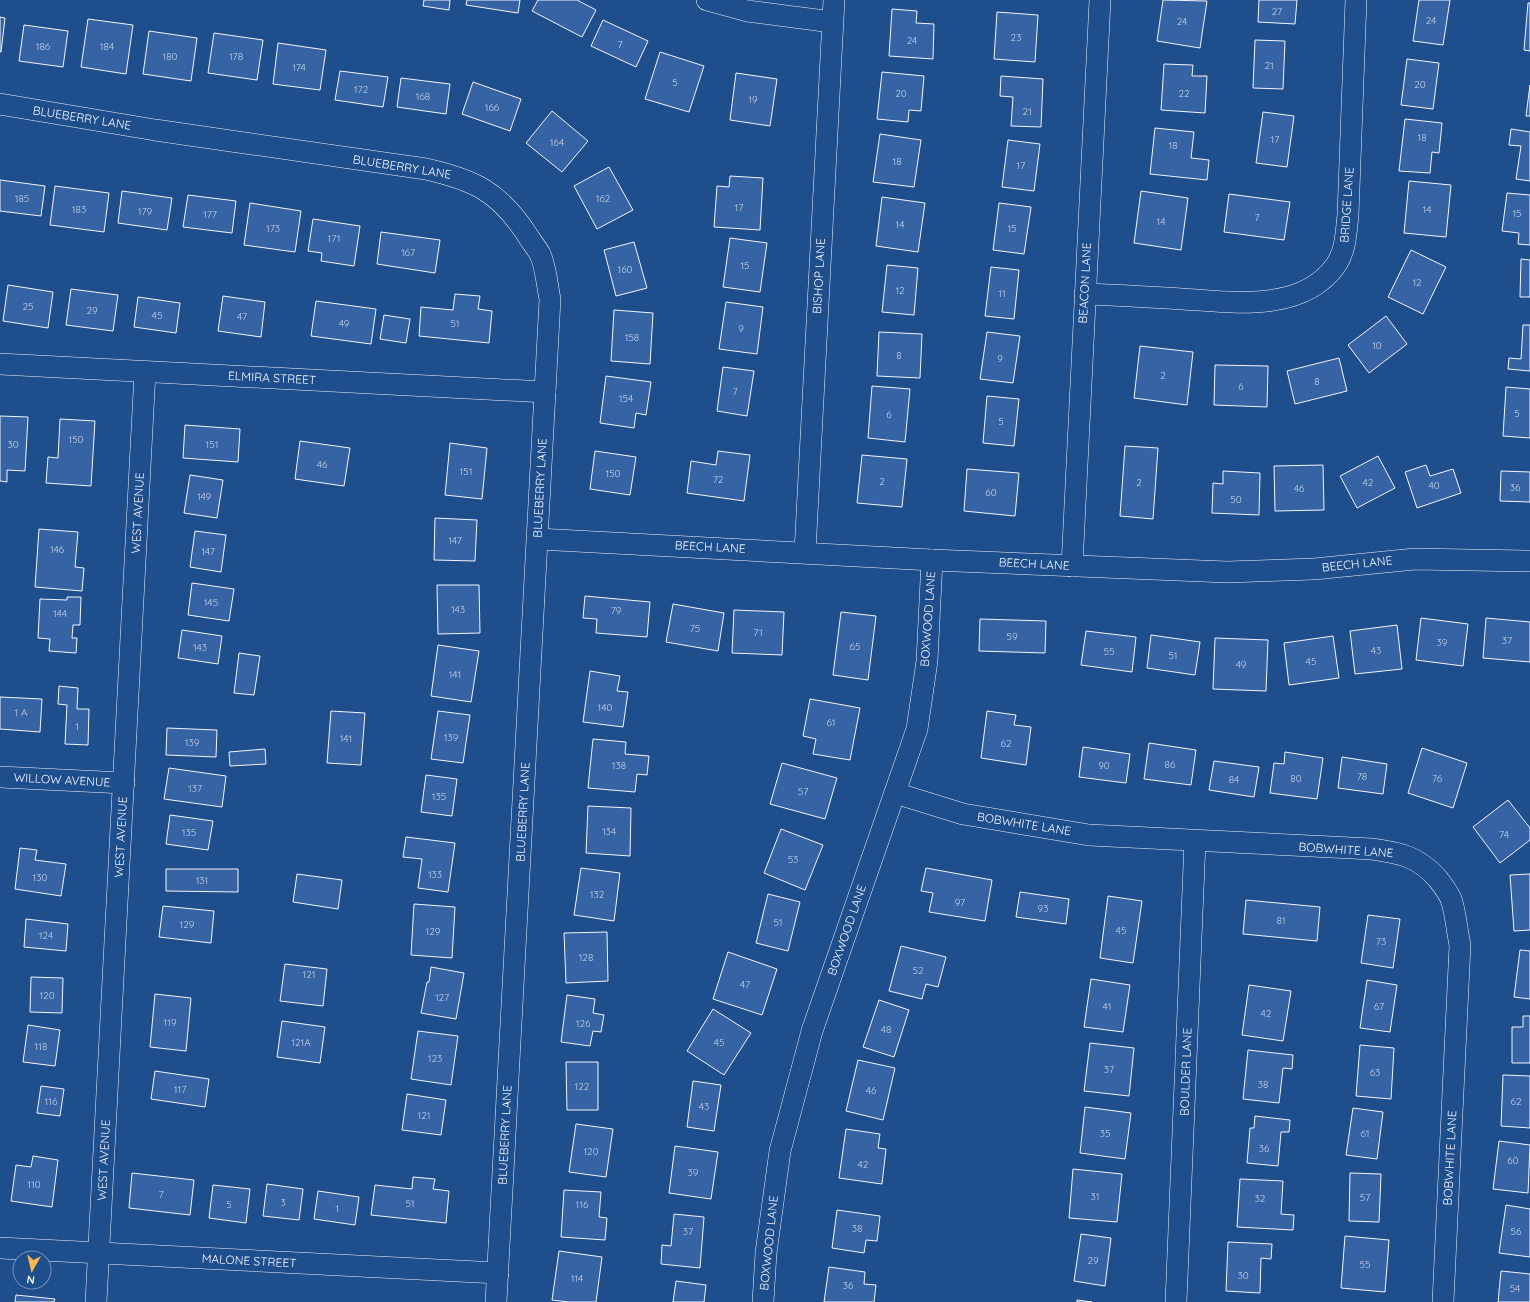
<svg xmlns="http://www.w3.org/2000/svg" width="1530" height="1302" font-family="Quicksand,sans-serif">
<rect width="100%" height="100%" fill="#1f4e8c"/>
<!-- building -->
<g fill="#3563a3" stroke="#f2f6ff">
<path d="M424 0H450L449 10 423 6Z"/>
<path d="M467 0H520L518 13 466 5Z"/>
<path d="M538 0H577L596 10 582 37 532 11Z"/>
<path d="M1163 0 1207 1 1200 48 1157 41Z"/>
<path d="M1259 0H1297L1295 24 1258 22Z"/>
<path d="M1419 0H1450L1443 45 1413 41Z"/>
<path d="M1528 3H1530V51L1524 50Z"/>
<path d="M892 9 917 11 916 23 934 24 933 59 889 56Z"/>
<path d="M997 12 1038 15 1035 62 994 59Z"/>
<path d="M0 17 5 18 1 52H0Z"/>
<path d="M88 19 133 25 126 74 81 67Z"/>
<path d="M603 20 648 41 636 67 591 46Z"/>
<path d="M24 25 68 31 63 67 19 61Z"/>
<path d="M149 31 197 38 191 81 143 74Z"/>
<path d="M214 33 263 40 257 80 208 73Z"/>
<path d="M1255 40 1285 41 1283 89 1253 88Z"/>
<path d="M278 43 326 50 320 90 273 84Z"/>
<path d="M660 52 704 66 689 112 645 99Z"/>
<path d="M1407 59 1439 63 1433 109 1401 105Z"/>
<path d="M1164 64 1193 65 1192 76H1207L1205 113 1161 110Z"/>
<path d="M340 71 388 77 383 107 335 100Z"/>
<path d="M882 72 924 76 921 111 909 110 908 122 877 119Z"/>
<path d="M736 73 777 79 770 126 730 120Z"/>
<path d="M1001 76 1043 79 1041 127 1011 126 1013 97 1000 96Z"/>
<path d="M401 78 450 84 446 114 397 107Z"/>
<path d="M473 82 521 99 510 131 462 114Z"/>
<path d="M1530 85V116H1526Z"/>
<path d="M552 111 588 141 562 172 526 143Z"/>
<path d="M1263 112 1294 116 1287 167 1256 163Z"/>
<path d="M1405 119 1442 123 1439 153 1432 152 1430 173 1399 171Z"/>
<path d="M1155 128 1194 132 1191 158 1209 160 1207 180 1150 174Z"/>
<path d="M1511 129 1530 132V181L1516 179 1521 146 1509 145Z"/>
<path d="M880 134 921 140 914 187 873 182Z"/>
<path d="M1008 140 1040 144 1034 191 1002 187Z"/>
<path d="M609 167 633 210 597 229 574 186Z"/>
<path d="M730 176 763 178 760 230 714 227 717 186 729 187Z"/>
<path d="M0 180 45 186 41 216 0 211Z"/>
<path d="M1409 181 1451 185 1446 237 1404 233Z"/>
<path d="M55 186 109 193 104 232 50 225Z"/>
<path d="M122 191 172 198 167 230 118 223Z"/>
<path d="M1141 191 1188 198 1181 250 1134 243Z"/>
<path d="M1507 193 1530 195V245L1518 244 1519 233 1502 231Z"/>
<path d="M1229 194 1290 202 1284 240 1224 232Z"/>
<path d="M188 195 236 201 232 233 183 227Z"/>
<path d="M882 197 925 203 918 252 876 246Z"/>
<path d="M250 203 301 211 295 252 244 245Z"/>
<path d="M999 203 1031 207 1024 254 993 250Z"/>
<path d="M313 219 360 226 354 266 321 261 322 253 308 251Z"/>
<path d="M381 232 440 240 435 273 377 264Z"/>
<path d="M730 238 767 243 760 292 723 287Z"/>
<path d="M634 242 647 288 616 296 604 250Z"/>
<path d="M1411 250 1446 267 1423 314 1388 297Z"/>
<path d="M1521 259 1530 260V297H1520Z"/>
<path d="M887 265 918 268 914 315 882 312Z"/>
<path d="M991 267 1019 270 1014 319 985 316Z"/>
<path d="M8 285 53 292 48 328 3 321Z"/>
<path d="M71 289 118 295 113 331 66 325Z"/>
<path d="M455 294 480 296 478 309 492 311 489 343 419 336 421 307 453 310Z"/>
<path d="M223 296 265 302 261 337 218 331Z"/>
<path d="M138 297 180 303 176 333 134 327Z"/>
<path d="M316 301 376 309 371 344 311 336Z"/>
<path d="M726 302 763 307 757 354 719 349Z"/>
<path d="M614 310 653 313 650 364 611 361Z"/>
<path d="M384 315 410 319 406 343 380 339Z"/>
<path d="M1386 316 1407 344 1369 373 1348 345Z"/>
<path d="M1523 325H1530V371L1508 369 1509 358 1521 359Z"/>
<path d="M879 332 922 334 920 378 877 376Z"/>
<path d="M987 332 1020 336 1013 383 980 379Z"/>
<path d="M1140 346 1193 352 1187 405 1134 398Z"/>
<path d="M1339 358 1347 391 1295 404 1287 371Z"/>
<path d="M1215 365 1268 366 1267 407 1214 405Z"/>
<path d="M723 367 754 371 747 416 717 411Z"/>
<path d="M606 376 651 382 646 415 636 413 634 428 600 423Z"/>
<path d="M872 386 910 389 905 442 868 438Z"/>
<path d="M1506 387 1530 389V438L1503 436Z"/>
<path d="M987 396 1019 399 1014 446 983 443Z"/>
<path d="M0 416 28 417 25 471 7 470V482L0 481Z"/>
<path d="M60 419 95 421 91 486 46 483 48 457 58 458Z"/>
<path d="M185 425 240 429 238 462 183 458Z"/>
<path d="M300 441 350 448 344 486 295 479Z"/>
<path d="M450 443 487 448 482 499 445 495Z"/>
<path d="M1125 446 1158 448 1153 519 1120 516Z"/>
<path d="M595 451 636 457 630 495 590 489Z"/>
<path d="M718 451 750 455 744 501 687 493 691 461 716 465Z"/>
<path d="M862 455 907 459 902 507 857 503Z"/>
<path d="M1378 456 1395 488 1357 508 1340 476Z"/>
<path d="M1323 465 1324 510 1275 511 1274 466Z"/>
<path d="M1426 465 1430 476 1453 469 1461 493 1417 508 1405 472Z"/>
<path d="M967 469 1019 473 1015 516 964 511Z"/>
<path d="M1223 471 1260 473 1259 515 1212 513 1213 483 1223 484Z"/>
<path d="M1501 471 1530 472V502L1500 501Z"/>
<path d="M190 475 223 480 217 518 184 513Z"/>
<path d="M435 518 477 520 475 561 434 560Z"/>
<path d="M39 529 78 532 75 567 84 568 82 591 35 587Z"/>
<path d="M195 531 226 535 221 572 190 567Z"/>
<path d="M192 583 234 589 229 621 188 615Z"/>
<path d="M437 585H479L480 633 438 634Z"/>
<path d="M585 596 650 602 647 637 596 633 597 619 583 618Z"/>
<path d="M67 597H81L80 625H73L72 638H77L76 653 49 651 50 639 38 638 40 599 67 600Z"/>
<path d="M673 604 724 613 718 651 666 642Z"/>
<path d="M734 610 784 612 782 655 732 653Z"/>
<path d="M841 612 876 616 868 680 833 675Z"/>
<path d="M1421 618 1468 624 1463 666 1416 660Z"/>
<path d="M1486 618 1530 622V662L1483 658Z"/>
<path d="M980 619 1046 621 1045 653 979 651Z"/>
<path d="M1397 625 1402 669 1355 674 1350 631Z"/>
<path d="M182 630 222 636 218 664 178 658Z"/>
<path d="M1086 631 1136 637 1132 672 1081 665Z"/>
<path d="M1151 635 1200 642 1195 675 1147 668Z"/>
<path d="M1333 636 1339 678 1289 685 1284 643Z"/>
<path d="M1215 638 1268 640 1266 691 1213 689Z"/>
<path d="M438 645 479 651 471 702 431 696Z"/>
<path d="M239 653 260 656 254 695 234 693Z"/>
<path d="M590 671 620 676 617 691 628 692 623 727 583 722Z"/>
<path d="M59 686 78 688 77 709H89L88 745 65 744 67 705 58 704Z"/>
<path d="M0 697 42 699 40 732 0 729Z"/>
<path d="M810 699 860 708 850 760 813 754 816 739 803 736Z"/>
<path d="M331 711 365 713 361 765 327 763Z"/>
<path d="M438 711 470 715 463 763 431 759Z"/>
<path d="M987 711 1016 715 1014 725 1031 727 1026 765 981 758Z"/>
<path d="M167 728 217 730 216 757 166 755Z"/>
<path d="M593 739 626 742 625 754 649 756 647 775 637 774 635 792 588 788Z"/>
<path d="M1149 743 1196 750 1191 785 1144 779Z"/>
<path d="M1083 747 1130 754 1126 783 1079 777Z"/>
<path d="M1422 748 1467 763 1453 808 1408 793Z"/>
<path d="M265 749 266 764 230 766 229 752Z"/>
<path d="M1285 752 1323 758 1317 799 1270 793 1274 763 1284 764Z"/>
<path d="M1342 757 1387 764 1383 794 1338 788Z"/>
<path d="M1214 761 1259 767 1254 797 1209 790Z"/>
<path d="M782 763 837 778 825 819 770 804Z"/>
<path d="M169 768 226 776 222 807 164 799Z"/>
<path d="M426 775 457 779 452 816 421 812Z"/>
<path d="M1508 800 1530 828V840L1500 863 1473 827Z"/>
<path d="M588 806 631 808 630 856 586 853Z"/>
<path d="M170 815 213 821 208 850 166 844Z"/>
<path d="M781 829 823 845 805 890 764 873Z"/>
<path d="M406 837 455 843 448 892 418 888 422 859 403 857Z"/>
<path d="M20 848 37 850 35 860 66 864 61 896 15 889Z"/>
<path d="M581 868 620 873 614 921 574 915Z"/>
<path d="M926 868 992 880 985 921 929 912 933 893 921 891Z"/>
<path d="M166 869H238V892L166 891Z"/>
<path d="M297 874 342 880 338 909 293 902Z"/>
<path d="M1530 874V930L1514 931 1510 875Z"/>
<path d="M1020 892 1069 899 1066 924 1016 917Z"/>
<path d="M768 894 800 902 788 951 756 943Z"/>
<path d="M1108 896 1142 901 1133 963 1100 958Z"/>
<path d="M1246 900 1320 907 1317 941 1243 934Z"/>
<path d="M414 904 455 907 452 958 411 955Z"/>
<path d="M163 906 214 911 211 943 159 937Z"/>
<path d="M1368 915 1400 919 1393 968 1361 963Z"/>
<path d="M26 919 68 924 66 951 24 947Z"/>
<path d="M607 932 608 981 566 983 564 933Z"/>
<path d="M901 946 946 957 938 987 926 984 922 999 889 991Z"/>
<path d="M1520 950 1530 951V999L1514 997Z"/>
<path d="M728 952 777 969 762 1015 713 999Z"/>
<path d="M285 964 327 969 323 1006 280 1001Z"/>
<path d="M431 967 464 973 456 1019 421 1013 427 982H429Z"/>
<path d="M31 977 63 978 62 1013 30 1012Z"/>
<path d="M1091 979 1130 985 1123 1032 1084 1027Z"/>
<path d="M1367 980 1397 985 1390 1032 1360 1028Z"/>
<path d="M1249 985 1291 991 1283 1041 1242 1035Z"/>
<path d="M155 994 191 998 186 1051 150 1047Z"/>
<path d="M567 995 595 999 593 1013 604 1015 601 1032 593 1031 590 1046 561 1042Z"/>
<path d="M879 1000 909 1010 894 1057 863 1047Z"/>
<path d="M713 1009 751 1033 724 1075 687 1051Z"/>
<path d="M1523 1016H1530V1063H1512V1027H1523Z"/>
<path d="M282 1021 325 1027 320 1063 277 1057Z"/>
<path d="M28 1025 60 1030 55 1066 23 1062Z"/>
<path d="M418 1031 458 1036 451 1085 411 1079Z"/>
<path d="M1090 1043 1134 1048 1129 1096 1084 1091Z"/>
<path d="M1360 1045 1394 1048 1391 1099 1356 1096Z"/>
<path d="M1248 1050 1293 1055 1292 1069 1283 1068 1279 1103 1243 1099Z"/>
<path d="M858 1060 895 1068 883 1120 846 1111Z"/>
<path d="M566 1062H598V1110H567Z"/>
<path d="M155 1071 209 1079 205 1107 151 1099Z"/>
<path d="M1503 1075 1530 1076V1128L1501 1126Z"/>
<path d="M693 1081 721 1085 714 1131 687 1127Z"/>
<path d="M41 1086 64 1089 60 1116 37 1113Z"/>
<path d="M407 1094 446 1100 441 1135 402 1130Z"/>
<path d="M1085 1107 1131 1113 1125 1159 1080 1153Z"/>
<path d="M1353 1108 1383 1112 1377 1159 1346 1155Z"/>
<path d="M1255 1116 1290 1120 1289 1132H1281L1278 1166 1247 1163 1250 1128H1254Z"/>
<path d="M576 1124 613 1129 606 1177 569 1172Z"/>
<path d="M846 1129 880 1134 878 1148 886 1149 882 1184 839 1178Z"/>
<path d="M1499 1141 1530 1145 1528 1193 1493 1189Z"/>
<path d="M675 1146 718 1152 711 1199 669 1193Z"/>
<path d="M33 1156 58 1160 52 1207 11 1201 16 1165 31 1167Z"/>
<path d="M1073 1169 1122 1174 1117 1222 1069 1218Z"/>
<path d="M132 1173 194 1180 190 1215 129 1208Z"/>
<path d="M1350 1173 1381 1174 1379 1222 1349 1221Z"/>
<path d="M413 1177 435 1179 433 1189 449 1191 446 1223 371 1215 375 1185 412 1189Z"/>
<path d="M1240 1179 1283 1181 1281 1214 1294 1215 1293 1230 1237 1227Z"/>
<path d="M267 1184 303 1189 299 1220 263 1216Z"/>
<path d="M213 1185 250 1189 246 1223 209 1218Z"/>
<path d="M564 1190 601 1192 599 1217 607 1218 605 1240 561 1237Z"/>
<path d="M318 1191 359 1197 355 1225 314 1219Z"/>
<path d="M1506 1205 1530 1209V1257L1499 1253Z"/>
<path d="M837 1210 880 1216 877 1241 866 1240 864 1253 832 1248Z"/>
<path d="M674 1214 704 1217 700 1268 661 1264 662 1245 671 1246Z"/>
<path d="M1081 1234 1111 1238 1105 1286 1074 1281Z"/>
<path d="M1345 1236 1389 1240 1385 1292 1341 1288Z"/>
<path d="M1228 1242 1272 1244 1271 1259 1261 1258 1260 1293 1226 1291Z"/>
<path d="M559 1251 602 1257 596 1302H569L552 1300Z"/>
<path d="M829 1267 865 1272 864 1284 876 1285 874 1302H824Z"/>
<path d="M1501 1271 1530 1274V1302H1498Z"/>
<path d="M676 1281 706 1285 704 1302H673Z"/>
<path d="M16 1295 55 1299 54 1302H15Z"/>
<path d="M1077 1300 1092 1302H1077Z"/>
</g>
<g fill="none" stroke-linecap="round" stroke-linejoin="round">
<!-- street casing -->
<g stroke="#f2f6ff" stroke-width="22">
<g id="street">
<path d="M707 0 747 11 832 22"/>
<path d="M0 104 155 130 426 169C474 180 498 191 526 233 530 240 536 247 540 254 546 267 547 285 550 299L496 1302"/>
<path d="M1085 294C1117 295 1150 297 1182 299 1233 302 1302 313 1336 265 1346 250 1346 232 1348 215L1356 0"/>
<path d="M0 364 545 392"/>
<path d="M538 539 932 560 1227 572 1314 569 1415 559 1530 561"/>
<path d="M805 552 834 0"/>
<path d="M1072 566 1100 0"/>
<path d="M0 777 124 783"/>
<path d="M895 793 963 814 1089 835 1372 849C1400 853 1418 856 1438 879 1443 886 1450 894 1452 902 1456 916 1457 931 1460 945L1443 1302"/>
<path d="M0 1248 498 1273"/>
<path d="M96 1302 145 372"/>
<path d="M763 1302 766 1253 780 1151 812 1031 917 729 927 661 932 560"/>
<path d="M1176 1302 1195 841"/>
</g>
</g>
<!-- street -->
<use href="#street" stroke="#1f4e8c" stroke-width="21"/>
</g>
<g text-anchor="middle" stroke-width="3" stroke-linejoin="round" paint-order="stroke">
<!-- number labels -->
<g font-size="10" fill="#c3d1e8">
<text x="1277" y="15">27</text>
<text x="1431" y="24">24</text>
<text x="1182" y="25">24</text>
<text x="1016" y="41">23</text>
<text x="912" y="44">24</text>
<text x="620" y="48">7</text>
<text x="43" y="50">186</text>
<text x="107" y="50">184</text>
<text x="170" y="60">180</text>
<text x="236" y="60">178</text>
<text x="1269" y="69">21</text>
<text x="299" y="71">174</text>
<text x="675" y="86">5</text>
<text x="1420" y="88">20</text>
<text x="361" y="93">172</text>
<text x="901" y="97">20</text>
<text x="1184" y="97">22</text>
<text x="423" y="100">168</text>
<text x="753" y="103">19</text>
<text x="492" y="111">166</text>
<text x="1027" y="115">21</text>
<text x="1422" y="141">18</text>
<text x="1275" y="143">17</text>
<text x="557" y="146">164</text>
<text x="1173" y="149">18</text>
<text x="897" y="165">18</text>
<text x="1021" y="169">17</text>
<text x="22" y="202">185</text>
<text x="603" y="202">162</text>
<text x="739" y="211">17</text>
<text x="79" y="213">183</text>
<text x="1427" y="213">14</text>
<text x="145" y="215">179</text>
<text x="1517" y="217">15</text>
<text x="210" y="218">177</text>
<text x="1257" y="221">7</text>
<text x="1161" y="225">14</text>
<text x="900" y="228">14</text>
<text x="273" y="232">173</text>
<text x="1012" y="232">15</text>
<text x="334" y="242">171</text>
<text x="408" y="256">167</text>
<text x="745" y="269">15</text>
<text x="625" y="273">160</text>
<text x="1417" y="286">12</text>
<text x="900" y="294">12</text>
<text x="1002" y="297">11</text>
<text x="28" y="310">25</text>
<text x="92" y="314">29</text>
<text x="157" y="319">45</text>
<text x="242" y="320">47</text>
<text x="344" y="327">49</text>
<text x="455" y="327">51</text>
<text x="741" y="332">9</text>
<text x="632" y="341">158</text>
<text x="1377" y="349">10</text>
<text x="899" y="359">8</text>
<text x="1000" y="362">9</text>
<text x="1163" y="379">2</text>
<text x="1317" y="385">8</text>
<text x="1241" y="390">6</text>
<text x="735" y="395">7</text>
<text x="626" y="402">154</text>
<text x="1517" y="417">5</text>
<text x="889" y="418">6</text>
<text x="1001" y="425">5</text>
<text x="76" y="443">150</text>
<text x="13" y="448">30</text>
<text x="212" y="448">151</text>
<text x="322" y="468">46</text>
<text x="466" y="475">151</text>
<text x="613" y="477">150</text>
<text x="718" y="483">72</text>
<text x="882" y="485">2</text>
<text x="1139" y="486">2</text>
<text x="1368" y="486">42</text>
<text x="1434" y="489">40</text>
<text x="1515" y="491">36</text>
<text x="1299" y="492">46</text>
<text x="991" y="496">60</text>
<text x="204" y="500">149</text>
<text x="1236" y="503">50</text>
<text x="455" y="544">147</text>
<text x="57" y="553">146</text>
<text x="208" y="555">147</text>
<text x="211" y="606">145</text>
<text x="458" y="613">143</text>
<text x="616" y="614">79</text>
<text x="60" y="617">144</text>
<text x="695" y="632">75</text>
<text x="758" y="636">71</text>
<text x="1012" y="640">59</text>
<text x="1507" y="644">37</text>
<text x="1442" y="646">39</text>
<text x="855" y="650">65</text>
<text x="200" y="651">143</text>
<text x="1376" y="654">43</text>
<text x="1109" y="655">55</text>
<text x="1173" y="659">51</text>
<text x="1311" y="665">45</text>
<text x="1241" y="668">49</text>
<text x="455" y="678">141</text>
<text x="605" y="711">140</text>
<text x="21" y="716">1 A</text>
<text x="831" y="726">61</text>
<text x="77" y="730">1</text>
<text x="451" y="741">139</text>
<text x="346" y="742">141</text>
<text x="192" y="746">139</text>
<text x="1006" y="747">62</text>
<text x="1170" y="768">86</text>
<text x="619" y="769">138</text>
<text x="1104" y="769">90</text>
<text x="1362" y="780">78</text>
<text x="1296" y="782">80</text>
<text x="1437" y="782">76</text>
<text x="1234" y="783">84</text>
<text x="195" y="792">137</text>
<text x="803" y="795">57</text>
<text x="439" y="800">135</text>
<text x="609" y="835">134</text>
<text x="189" y="836">135</text>
<text x="1504" y="838">74</text>
<text x="793" y="863">53</text>
<text x="435" y="878">133</text>
<text x="40" y="881">130</text>
<text x="202" y="884">131</text>
<text x="597" y="898">132</text>
<text x="960" y="906">97</text>
<text x="1043" y="912">93</text>
<text x="1281" y="924">81</text>
<text x="778" y="926">51</text>
<text x="187" y="928">129</text>
<text x="1121" y="934">45</text>
<text x="433" y="935">129</text>
<text x="46" y="939">124</text>
<text x="1381" y="945">73</text>
<text x="586" y="961">128</text>
<text x="918" y="974">52</text>
<text x="309" y="978">121</text>
<text x="745" y="988">47</text>
<text x="47" y="999">120</text>
<text x="442" y="1001">127</text>
<text x="1107" y="1010">41</text>
<text x="1379" y="1010">67</text>
<text x="1266" y="1017">42</text>
<text x="170" y="1026">119</text>
<text x="583" y="1027">126</text>
<text x="886" y="1033">48</text>
<text x="301" y="1046">121A</text>
<text x="719" y="1046">45</text>
<text x="41" y="1050">118</text>
<text x="435" y="1062">123</text>
<text x="1109" y="1073">37</text>
<text x="1375" y="1076">63</text>
<text x="1263" y="1088">38</text>
<text x="582" y="1090">122</text>
<text x="180" y="1093">117</text>
<text x="871" y="1094">46</text>
<text x="51" y="1105">116</text>
<text x="1516" y="1105">62</text>
<text x="704" y="1110">43</text>
<text x="424" y="1119">121</text>
<text x="1105" y="1137">35</text>
<text x="1365" y="1137">61</text>
<text x="1264" y="1152">36</text>
<text x="591" y="1155">120</text>
<text x="1513" y="1164">60</text>
<text x="863" y="1168">42</text>
<text x="693" y="1176">39</text>
<text x="34" y="1188">110</text>
<text x="161" y="1198">7</text>
<text x="1095" y="1200">31</text>
<text x="1365" y="1201">57</text>
<text x="1260" y="1202">32</text>
<text x="283" y="1206">3</text>
<text x="410" y="1207">51</text>
<text x="229" y="1208">5</text>
<text x="582" y="1208">116</text>
<text x="337" y="1212">1</text>
<text x="857" y="1232">38</text>
<text x="688" y="1235">37</text>
<text x="1516" y="1235">56</text>
<text x="1093" y="1264">29</text>
<text x="1365" y="1268">55</text>
<text x="1243" y="1279">30</text>
<text x="577" y="1282">114</text>
<text x="848" y="1289">36</text>
<text x="1515" y="1292">54</text>
</g>
<!-- street labels -->
<g font-size="12" fill="#f2f6ff" stroke="#1f4e8c">
<text transform="translate(82 118) rotate(9)" y="4">BLUEBERRY LANE</text>
<text transform="translate(402 167) rotate(9)" y="4">BLUEBERRY LANE</text>
<text transform="translate(1347 205) rotate(-86)" y="4">BRIDGE LANE</text>
<text transform="translate(819 276) rotate(-87)" y="4">BISHOP LANE</text>
<text transform="translate(1085 283) rotate(-87)" y="4">BEACON LANE</text>
<text transform="translate(272 378) rotate(3)" y="4">ELMIRA STREET</text>
<text transform="translate(540 488) rotate(-87)" y="4">BLUEBERRY LANE</text>
<text transform="translate(138 513) rotate(-87)" y="4">WEST AVENUE</text>
<text transform="translate(710 547) rotate(3)" y="4">BEECH LANE</text>
<text transform="translate(1034 564) rotate(3)" y="4">BEECH LANE</text>
<text transform="translate(1357 564) rotate(-6)" y="4">BEECH LANE</text>
<text transform="translate(928 619) rotate(-86)" y="4">BOXWOOD LANE</text>
<text transform="translate(62 780) rotate(3)" y="4">WILLOW AVENUE</text>
<text transform="translate(523 812) rotate(-87)" y="4">BLUEBERRY LANE</text>
<text transform="translate(1024 824) rotate(9)" y="4">BOBWHITE LANE</text>
<text transform="translate(121 837) rotate(-87)" y="4">WEST AVENUE</text>
<text transform="translate(1346 850) rotate(4)" y="4">BOBWHITE LANE</text>
<text transform="translate(847 930) rotate(-71)" y="4">BOXWOOD LANE</text>
<text transform="translate(1186 1072) rotate(-88)" y="4">BOULDER LANE</text>
<text transform="translate(505 1135) rotate(-87)" y="4">BLUEBERRY LANE</text>
<text transform="translate(1450 1158) rotate(-87)" y="4">BOBWHITE LANE</text>
<text transform="translate(104 1160) rotate(-87)" y="4">WEST AVENUE</text>
<text transform="translate(769 1243) rotate(-84)" y="4">BOXWOOD LANE</text>
<text transform="translate(249 1261) rotate(3)" y="4">MALONE STREET</text>
</g>
</g>
<!-- north arrow -->
<g transform="translate(32 1270) rotate(188)"><circle r="19" fill="#1f4e8c" stroke="#7391ba"/>
<path d="M0-3L7 15L0 10L-7 15Z" fill="#ffb74d"/>
<text y="-6" font-size="11" font-weight="bold" text-anchor="middle" fill="#f2f6ff">N</text>
</g>
</svg>
